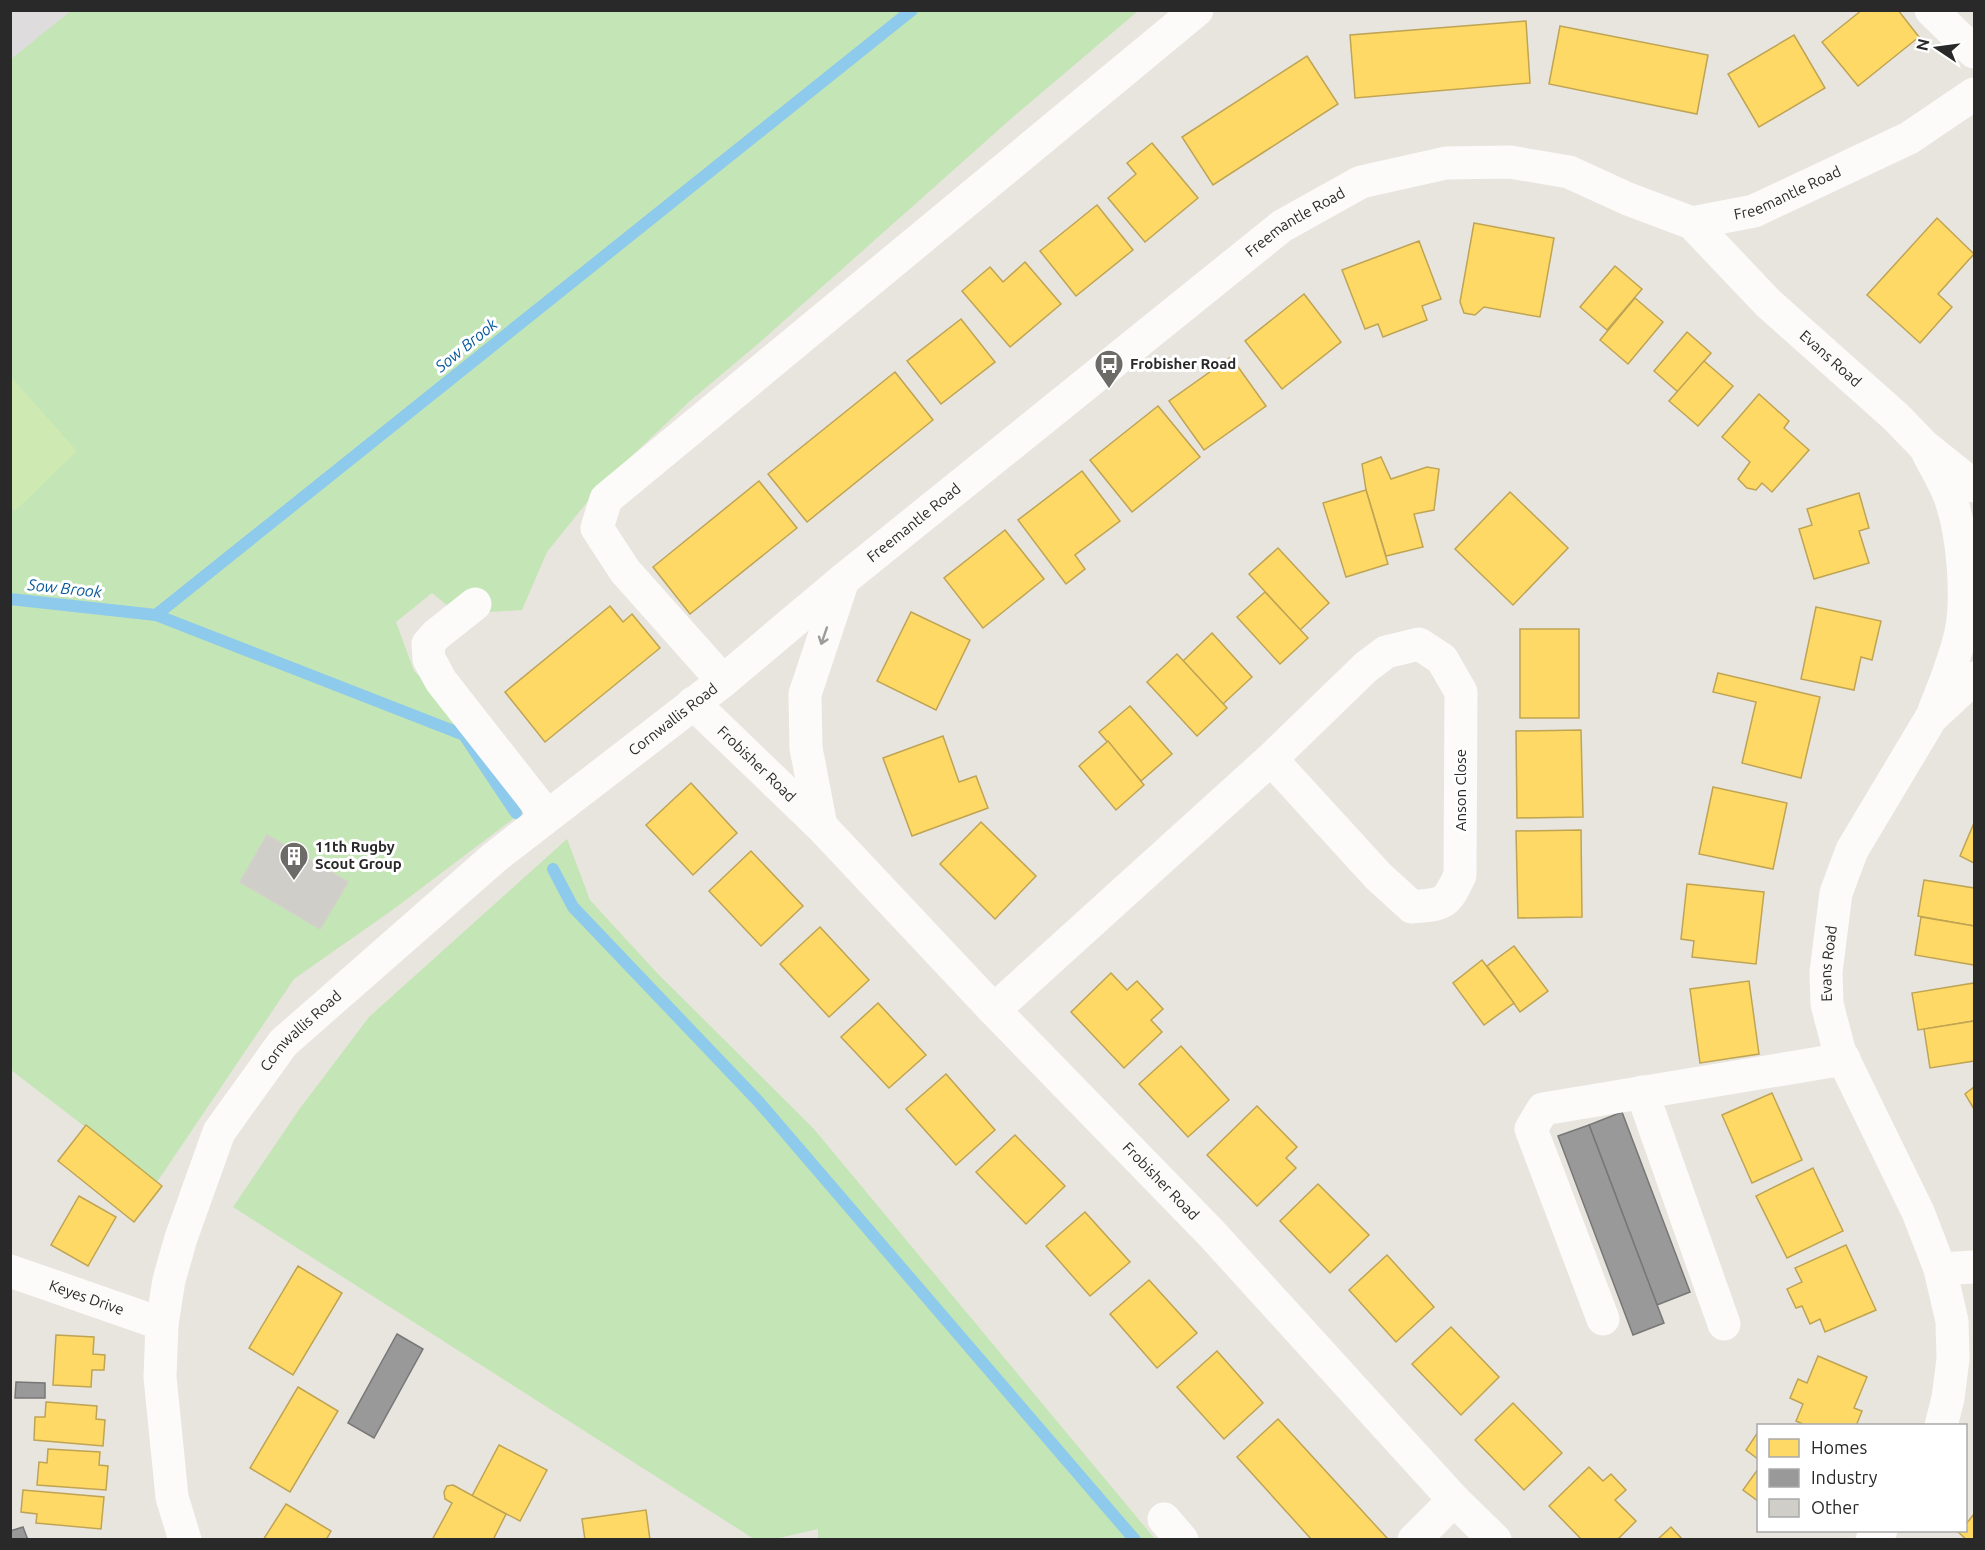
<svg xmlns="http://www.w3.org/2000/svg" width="1985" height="1550" font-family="Ubuntu,sans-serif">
<rect width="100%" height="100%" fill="#e8e5de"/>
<!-- industrial -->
<path fill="#dedcdd" d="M11 11H72L11 60Z"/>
<!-- green -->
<g fill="#c4e5b5">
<path d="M72 10 1138 11 1013 117 759 343 690 401 600 486 547 552 522 610 458 614 432 593 396 622 414 671 546 794 391 911 294 979 157 1182 11 1070 10 60Z"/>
<path d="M567 839 590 900 658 974 813 1128 1155 1539H818V1529L775 1539H754L233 1207 298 1111 369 1017Z"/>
</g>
<!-- pitch -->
<path fill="#cfe9b3" d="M11 377 77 451 15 511 10 506Z"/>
<!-- homes -->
<g fill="#ffd966" stroke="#bfa454" stroke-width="1.5">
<path d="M1862 10H1898L1919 37 1858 86 1822 42Z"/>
<path d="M1526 21 1530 83 1355 98 1350 35Z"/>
<path d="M1560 26 1708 55 1697 114 1549 84Z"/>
<path d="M1794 35 1825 88 1759 127 1728 74Z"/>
<path d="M1307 56 1338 104 1213 185 1182 137Z"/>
<path d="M1152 143 1198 198 1145 242 1108 198 1136 174 1127 163Z"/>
<path d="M1097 205 1133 250 1076 296 1040 251Z"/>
<path d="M1937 218 1974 254 1938 294 1952 307 1920 343 1867 295Z"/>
<path d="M1474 223 1554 238 1540 317 1484 307 1475 315 1464 313 1460 302Z"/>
<path d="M1419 241 1441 299 1422 306 1427 320 1383 337 1378 324 1365 329 1342 270Z"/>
<path d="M1025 262 1061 304 1010 347 962 291 990 267 1003 282Z"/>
<path d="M1615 266 1642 289 1607 330 1580 307Z"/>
<path d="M1304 294 1341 342 1282 389 1245 341Z"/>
<path d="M1635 298 1663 322 1628 364 1600 340Z"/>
<path d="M961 319 995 362 941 404 907 361Z"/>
<path d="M1687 332 1711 353 1678 392 1654 371Z"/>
<path d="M1231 357 1266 406 1204 450 1169 401Z"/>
<path d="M1704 361 1733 386 1698 426 1669 401Z"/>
<path d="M895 372 933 420 807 522 768 474Z"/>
<path d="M1759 394 1789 421 1784 428 1809 450 1772 492 1762 483 1756 490 1747 488 1738 479 1750 462 1722 437Z"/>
<path d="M1158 406 1200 457 1132 512 1090 460Z"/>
<path d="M1381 457 1391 479 1427 467 1439 469 1434 510 1414 514 1423 547 1386 556 1366 490 1362 464Z"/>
<path d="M1082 471 1120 521 1075 555 1085 569 1066 584 1018 520Z"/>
<path d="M759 481 797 528 690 614 653 567Z"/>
<path d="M1366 490 1388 564 1346 577 1323 503Z"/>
<path d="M1510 492 1568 548 1513 605 1455 549Z"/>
<path d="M1859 493 1869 528 1859 531 1869 563 1814 579 1799 529 1812 525 1807 509Z"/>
<path d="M1005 530 1044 579 983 628 944 578Z"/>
<path d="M1278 548 1329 603 1300 630 1249 574Z"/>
<path d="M1265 592 1308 638 1280 664 1237 617Z"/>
<path d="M610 606 623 622 632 614 660 648 545 742 505 692Z"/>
<path d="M1816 607 1881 621 1872 660 1861 657 1854 690 1801 679Z"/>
<path d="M911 612 970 640 936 710 877 681Z"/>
<rect x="1520" y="629" width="59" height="89"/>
<path d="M1212 633 1252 677 1223 704 1183 661Z"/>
<path d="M1177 654 1227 708 1197 736 1147 682Z"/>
<path d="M1718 673 1820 697 1801 778 1742 763 1756 702 1713 692Z"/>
<path d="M1130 706 1172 754 1141 781 1099 732Z"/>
<path d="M1581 730 1583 817 1517 818 1516 731Z"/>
<path d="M943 736 959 782 976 776 988 808 912 836 883 758Z"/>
<path d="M1108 741 1144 785 1116 810 1079 766Z"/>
<path d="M691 783 737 833 693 875 646 825Z"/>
<path d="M1713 787 1787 803 1773 869 1699 854Z"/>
<path d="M981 822 1036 876 995 919 940 864Z"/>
<path d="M1974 823V863L1960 856Z"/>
<path d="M1581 830 1582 917 1518 918 1516 831Z"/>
<path d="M751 851 803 906 761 946 709 891Z"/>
<path d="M1924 880 1974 888V926L1918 916Z"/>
<path d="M1687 884 1764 892 1756 964 1692 957 1694 941 1681 939Z"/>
<path d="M1921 917 1974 926V965L1915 955Z"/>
<path d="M820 927 869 980 829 1017 780 964Z"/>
<path d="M1514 946 1548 991 1520 1012 1487 966Z"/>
<path d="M1482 960 1514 1003 1484 1025 1453 983Z"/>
<path d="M1111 973 1127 990 1137 981 1163 1009 1151 1020 1162 1032 1124 1068 1071 1012Z"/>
<path d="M1749 981 1759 1054 1700 1063 1690 989Z"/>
<path d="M1974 983V1021L1918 1030 1912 993Z"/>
<path d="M878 1003 926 1055 889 1088 841 1037Z"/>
<path d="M1974 1021V1061L1930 1068 1924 1029Z"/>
<path d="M1181 1046 1229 1100 1188 1137 1139 1084Z"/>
<path d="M946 1074 995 1130 956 1165 906 1109Z"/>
<path d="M1974 1087V1109L1965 1094Z"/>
<path d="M1772 1093 1802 1160 1752 1183 1722 1115Z"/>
<path d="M1257 1106 1297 1147 1286 1158 1296 1168 1257 1206 1207 1155Z"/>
<path d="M86 1125 162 1186 134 1222 58 1161Z"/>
<path d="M1015 1135 1065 1186 1026 1224 976 1172Z"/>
<path d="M1813 1168 1843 1231 1787 1258 1756 1196Z"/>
<path d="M1318 1184 1369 1235 1330 1273 1280 1221Z"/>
<path d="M79 1196 116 1217 88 1266 51 1245Z"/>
<path d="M1085 1212 1130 1262 1090 1296 1046 1246Z"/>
<path d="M1846 1245 1876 1310 1825 1332 1820 1319 1810 1324 1802 1306 1796 1308 1787 1289 1802 1282 1795 1268Z"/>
<path d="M1387 1255 1434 1307 1396 1342 1349 1290Z"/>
<path d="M298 1266 342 1293 293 1375 249 1348Z"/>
<path d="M1149 1280 1197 1333 1157 1368 1110 1314Z"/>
<path d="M1451 1327 1499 1377 1461 1415 1412 1364Z"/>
<path d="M56 1335 94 1337 93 1354 105 1355 104 1370H92L91 1387 53 1385Z"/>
<path d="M1217 1351 1263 1403 1224 1439 1177 1387Z"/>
<path d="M1818 1356 1867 1377 1854 1408 1862 1411 1856 1426H1807L1796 1421 1803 1404 1790 1398 1798 1379 1807 1383Z"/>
<path d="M298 1387 338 1411 290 1492 250 1468Z"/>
<path d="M46 1402 97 1406 96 1419 105 1420 103 1446 34 1440 35 1417H45Z"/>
<path d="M1513 1403 1562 1453 1524 1490 1475 1440Z"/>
<path d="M1278 1419 1387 1538 1385 1540H1312L1237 1457Z"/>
<path d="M1758 1432V1459L1746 1450Z"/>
<path d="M499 1445 547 1470 520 1521 472 1496Z"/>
<path d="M48 1449 100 1452 99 1465 108 1466 106 1490 37 1485 39 1462 47 1463Z"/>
<path d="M1589 1467 1603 1481 1611 1474 1626 1490 1615 1500 1636 1521 1617 1540H1582L1549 1506Z"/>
<path d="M1758 1469V1501L1743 1490Z"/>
<path d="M453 1485 506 1514 493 1540H432L452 1503 445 1499 444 1492 447 1486Z"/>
<path d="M23 1490 104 1497 101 1529 36 1523 37 1514 21 1512Z"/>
<path d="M286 1504 331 1531 326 1540H263Z"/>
<path d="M646 1510 650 1540H585L582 1519Z"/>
<path d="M1974 1514V1540H1967L1958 1532 1966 1530V1524Z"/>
<path d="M1671 1527 1683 1540H1657Z"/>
</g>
<!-- industry -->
<g fill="#999" stroke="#777" stroke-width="1.5">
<path d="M1622 1112 1690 1292 1657 1305 1589 1125Z"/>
<path d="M1589 1125 1664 1323 1633 1335 1558 1136Z"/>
<path d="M397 1334 423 1349 374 1438 348 1423Z"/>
<path d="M16 1382 45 1383V1398H15Z"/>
<path d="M23 1527 28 1540H10V1531Z"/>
</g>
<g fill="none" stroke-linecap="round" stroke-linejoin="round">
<!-- stream -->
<g stroke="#8ecaec" stroke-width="12">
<path d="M10 599 156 615 912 10"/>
<path d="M156 615 464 735 516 813"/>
<path d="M553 869 573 907 758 1101 1135 1540"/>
</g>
</g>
<!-- building -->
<path fill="#d0cec9" stroke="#d3d0ca" stroke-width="1.5" d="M267 835 348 882 320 929 240 882Z"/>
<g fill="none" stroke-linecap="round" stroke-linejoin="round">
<!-- minor -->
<g stroke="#fcfbfa" stroke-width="33">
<path d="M1931 10 1974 52"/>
<path id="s1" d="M1692 223 1768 303 1896 417 1924 446 1974 486"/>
<path d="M1928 453C1936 469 1947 486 1952 503 1963 537 1968 598 1961 632 1955 660 1944 685 1934 711"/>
<path d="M475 604 436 635 428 644 429 659 441 681 547 816"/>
<path d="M723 681 625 571 597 528 606 499 1197 10"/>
<path id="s2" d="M693 703 821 826 994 1010 1212 1234 1454 1500 1495 1540"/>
<path d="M821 826 806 748 805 694 843 580"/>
<path d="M994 1010 1271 759 1366 667 1386 652 1419 644 1442 659 1461 692 1460 875C1446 905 1445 904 1412 907L1378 876 1271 759"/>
<path d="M1642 1092 1724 1324"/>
<path d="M1940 1269 1974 1267"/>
<path id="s3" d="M10 1271 162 1324"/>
<path d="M1603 1319 1531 1129 1543 1109 1844 1059"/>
<path id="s4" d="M1941 1426 1948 1398 1953 1359 1952 1321 1940 1269 1918 1212 1839 1050 1827 1004 1826 972 1836 893 1852 850 1931 718 1974 678"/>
<path d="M1164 1519 1182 1540"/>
<path id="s5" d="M185 1540 172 1497 160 1377 162 1324 169 1280 181 1238 219 1132 283 1043 495 857 723 681 843 580 1282 226 1361 182 1446 163 1510 162 1569 172 1628 199 1692 223 1754 211 1909 138 1974 94"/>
<path d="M1414 1540 1454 1500"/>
<path d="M1872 1540 1881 1530"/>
</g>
</g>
<!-- one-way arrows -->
<defs><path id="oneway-shaft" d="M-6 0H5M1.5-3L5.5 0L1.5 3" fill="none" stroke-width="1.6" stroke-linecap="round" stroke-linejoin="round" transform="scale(1.5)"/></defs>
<use stroke="#9d9c9c" href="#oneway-shaft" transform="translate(824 636) rotate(109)"/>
<!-- icons -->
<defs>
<g id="bus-pin" transform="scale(1.5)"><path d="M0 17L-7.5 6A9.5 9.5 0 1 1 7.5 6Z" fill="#6c6b68" stroke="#fff"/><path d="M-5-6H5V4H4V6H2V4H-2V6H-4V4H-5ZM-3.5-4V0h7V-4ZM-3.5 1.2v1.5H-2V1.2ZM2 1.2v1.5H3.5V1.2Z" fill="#fff"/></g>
<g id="building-pin" transform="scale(1.5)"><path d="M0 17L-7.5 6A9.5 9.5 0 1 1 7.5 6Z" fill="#6c6b68" stroke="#fff"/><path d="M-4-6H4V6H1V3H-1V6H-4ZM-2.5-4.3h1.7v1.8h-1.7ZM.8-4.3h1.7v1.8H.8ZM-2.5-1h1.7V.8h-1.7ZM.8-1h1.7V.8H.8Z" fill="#fff"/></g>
</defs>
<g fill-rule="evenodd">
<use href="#bus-pin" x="1109" y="364"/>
<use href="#building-pin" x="294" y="856"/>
</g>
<g text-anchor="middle" stroke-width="6" stroke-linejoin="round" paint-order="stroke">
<!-- street labels -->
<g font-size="15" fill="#292929" stroke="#fff">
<text dy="5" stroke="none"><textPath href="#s5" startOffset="2355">Freemantle Road</textPath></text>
<text dy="5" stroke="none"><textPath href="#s5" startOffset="1833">Freemantle Road</textPath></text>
<text dy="5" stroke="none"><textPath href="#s1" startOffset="194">Evans Road</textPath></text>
<text dy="5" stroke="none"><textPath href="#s5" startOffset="1347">Freemantle Road</textPath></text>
<text dy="5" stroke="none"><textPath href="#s5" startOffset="1036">Cornwallis Road</textPath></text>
<text dy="5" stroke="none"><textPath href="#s2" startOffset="88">Frobisher Road</textPath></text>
<text transform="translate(1461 790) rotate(-90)" y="5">Anson Close</text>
<text dy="5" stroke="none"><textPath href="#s4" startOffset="489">Evans Road</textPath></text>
<text dy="5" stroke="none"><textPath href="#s5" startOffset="550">Cornwallis Road</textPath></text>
<text dy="5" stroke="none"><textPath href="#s2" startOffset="669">Frobisher Road</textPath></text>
<text dy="5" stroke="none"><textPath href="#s3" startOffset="81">Keyes Drive</textPath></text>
</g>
<!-- poi labels -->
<g font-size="15" font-weight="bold" fill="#292929" stroke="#fff" text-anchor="start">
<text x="1130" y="369">Frobisher Road</text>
<text x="315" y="852">11th Rugby<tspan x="315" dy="17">Scout Group</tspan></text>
</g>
<!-- water labels -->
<g font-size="16" font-style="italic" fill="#085a9d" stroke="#fff">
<text transform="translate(466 345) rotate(-39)" y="6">Sow Brook</text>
<text transform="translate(65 588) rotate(6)" y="6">Sow Brook</text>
</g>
</g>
<!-- border -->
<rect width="1985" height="1550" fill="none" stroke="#292929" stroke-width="24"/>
<!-- legend -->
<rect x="1757" y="1424" width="210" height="108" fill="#ffffff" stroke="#a9a9a9" stroke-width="1.5"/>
<rect x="1769" y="1439" width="30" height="18" fill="#ffd966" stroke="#a9a9a9" stroke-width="1.5"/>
<text x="1811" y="1454" font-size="18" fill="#292929">Homes</text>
<rect x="1769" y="1469" width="30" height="18" fill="#999999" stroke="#a9a9a9" stroke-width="1.5"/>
<text x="1811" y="1484" font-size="18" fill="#292929">Industry</text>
<rect x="1769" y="1499" width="30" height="18" fill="#d0cec9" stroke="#a9a9a9" stroke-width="1.5"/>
<text x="1811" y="1514" font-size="18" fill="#292929">Other</text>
<!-- north arrow -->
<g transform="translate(1937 48) rotate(283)" stroke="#ffffff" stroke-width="4.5" paint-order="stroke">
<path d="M0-4.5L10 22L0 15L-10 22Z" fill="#292929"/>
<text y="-9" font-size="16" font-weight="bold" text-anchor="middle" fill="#292929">N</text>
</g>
</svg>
